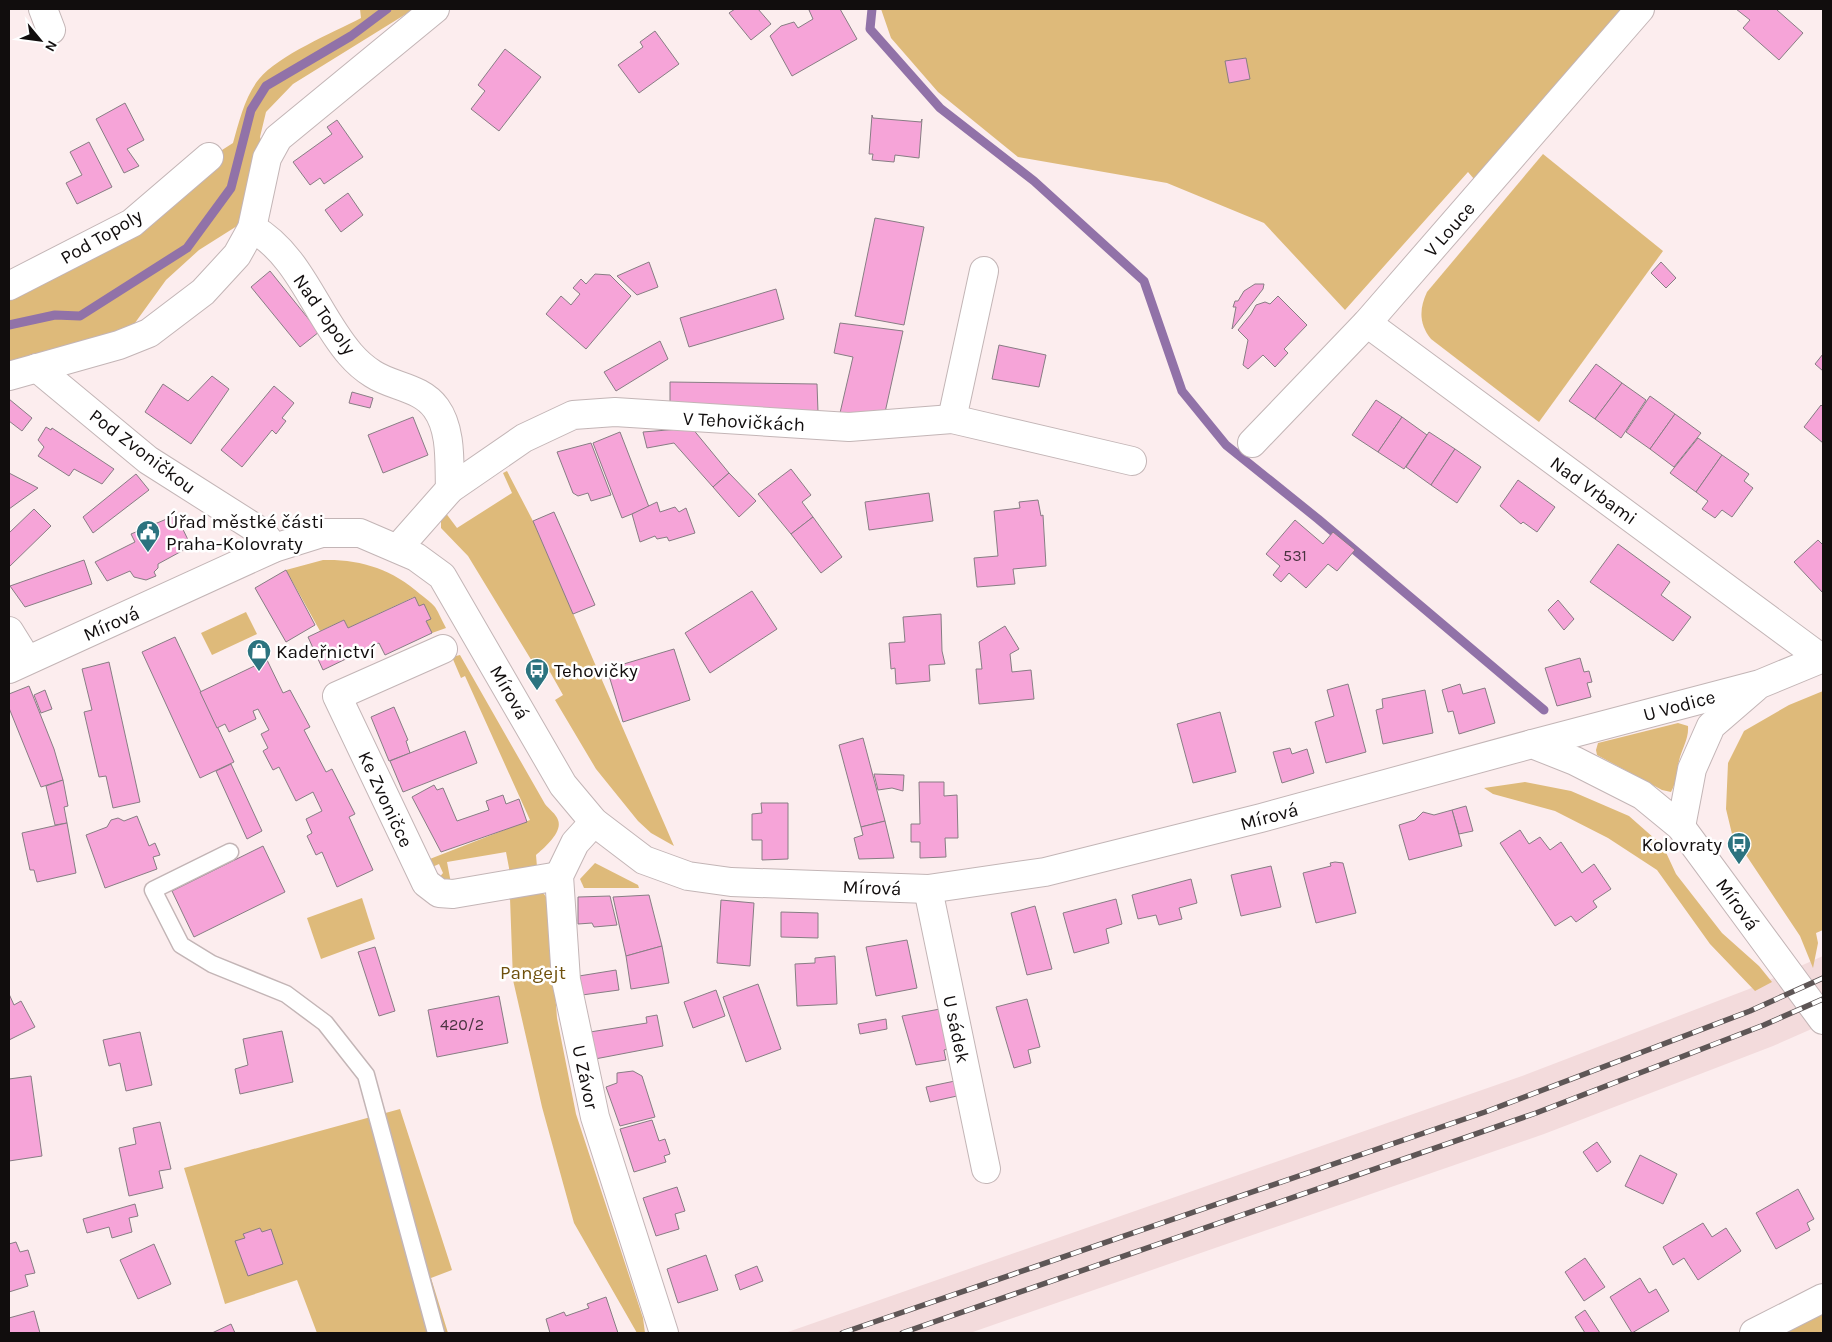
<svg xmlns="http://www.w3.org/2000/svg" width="1832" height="1342" font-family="Karla,sans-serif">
<rect width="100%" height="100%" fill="#fcedee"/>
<!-- built -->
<path fill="#f3dbdc" d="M1823 956V1024L1773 1046 1544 1134 970 1333H785L1522 1076 1749 989Z"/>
<!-- green -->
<g fill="#deba7a">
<path d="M360 9H414L293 84 266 112 260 137 267 158 260 200 237 226 199 250 166 280 119 345 9 376V286L233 143C239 122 245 96 259 79 279 55 332 33 361 18Z"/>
<path d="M881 9H1628L1474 179 1468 172 1345 310 1264 223 1167 183 1018 157 938 92 891 38Z"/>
<path d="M1543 154 1663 251 1539 422 1431 339C1419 324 1419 309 1427 292Z"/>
<path d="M507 471 533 521 674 846 651 833 638 821 596 769 555 700 563 695 550 672 541 676 468 556 441 528V518L445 512 457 528 512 493 503 473Z"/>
<path d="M323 560C360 559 392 569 420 594 425 598 431 602 435 607 439 613 442 621 446 628L432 633 426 621 430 619 419 606 414 597 348 628 344 620 320 631 286 570Z"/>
<path d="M246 612 257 634 212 655 201 633Z"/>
<path d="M460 655 545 804C549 809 556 814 558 820 563 832 544 848 536 855L538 879 512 884 506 852 447 862 453 894 431 887 443 873 439 864 421 872 417 864 530 820 465 676 461 678 452 657Z"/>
<path d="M1823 691V930L1816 933 1818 943 1813 968 1800 936 1732 834 1726 809 1728 763 1744 731 1789 705Z"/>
<path d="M1678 723 1688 726C1689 739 1682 748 1679 761 1676 772 1677 782 1671 792L1662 790 1597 755 1596 750 1598 743Z"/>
<path d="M1525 782 1571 791 1629 816 1663 846 1676 874 1722 933 1759 966 1772 982 1755 991 1710 944 1657 870 1608 838 1555 811 1493 794 1484 788Z"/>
<path d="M595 863 638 885 639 888H584L580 879Z"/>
<path d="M536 892 544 894 548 900 557 1018 576 1114 643 1318 645 1333H637L574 1223 542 1107 513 980 510 898Z"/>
<path d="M362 898 375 939 321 959 307 918Z"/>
<path d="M400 1109 452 1270 431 1278 448 1333H317L297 1280 225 1304 184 1168Z"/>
<path d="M1823 1314V1333H1784Z"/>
</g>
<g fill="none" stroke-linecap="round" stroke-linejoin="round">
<!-- stream -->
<g stroke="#9172a8" stroke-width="9">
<path d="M872 9 870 29 940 108 1034 181 1144 281 1182 391 1226 445 1318 519 1544 710"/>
<path d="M9 325 55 315 80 316 187 248 231 188 251 110 266 86 351 36 387 9"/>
</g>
</g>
<!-- building -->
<g fill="#f6a4d8" stroke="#887d84">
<path d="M735 9H758L771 24 751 40 729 13Z"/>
<path d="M812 9H840L857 39 792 76 770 36 781 26 794 22 798 28 813 19 809 10Z"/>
<path d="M1736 9H1778L1777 10 1803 33 1779 60 1743 28 1750 20Z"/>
<path d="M655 31 679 64 639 93 618 65 643 47 640 42Z"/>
<path d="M505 49 541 77 499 131 471 109 485 91 478 85Z"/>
<path d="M1246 58 1250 79 1229 83 1225 61Z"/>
<path d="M125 103 144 140 127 149 139 166 124 173 96 119Z"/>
<path d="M872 115 873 118 921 122 922 119 919 158 895 155 894 162 872 160 873 154H869Z"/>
<path d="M337 120 363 157 324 184 320 178 310 185 293 162 332 134 327 127Z"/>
<path d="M89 142 112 187 77 204 66 183 82 175 70 152Z"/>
<path d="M348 193 363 215 341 232 325 210Z"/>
<path d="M875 218 924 227 904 325 855 316Z"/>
<path d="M649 262 658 287 637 295 617 276Z"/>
<path d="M1661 262 1676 278 1666 288 1651 273Z"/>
<path d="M270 271 319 332 300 347 251 287Z"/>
<path d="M595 274 610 275 631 296 586 349 546 314 561 296 571 305 580 294 573 288 581 279 586 284Z"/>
<path d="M1255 284H1264L1263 289 1232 329 1236 307H1233L1235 301H1238L1244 291Z"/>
<path d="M776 289 784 319 689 347 680 318Z"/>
<path d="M1278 296 1307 325 1284 349 1288 353 1275 367 1263 355 1248 369 1243 365 1248 340 1238 330 1251 314 1256 305 1265 302 1270 304Z"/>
<path d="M840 323 903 331 884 417 840 413 853 357 834 353Z"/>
<path d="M660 341 668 359 616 391 604 372Z"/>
<path d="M999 345 1046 355 1039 387 992 379Z"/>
<path d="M1823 354V371L1815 364Z"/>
<path d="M1596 364 1622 383 1595 419 1569 401Z"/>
<path d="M212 376 229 389 191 444 145 412 163 384 188 401Z"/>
<path d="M670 382 817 384 818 412 670 410Z"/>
<path d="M1622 383 1646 400 1621 438 1595 419Z"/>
<path d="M274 386 294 403 282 418 286 421 276 434 272 430 242 467 221 450Z"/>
<path d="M352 392 373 398 370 408 349 403Z"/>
<path d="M1650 396 1675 414 1650 449 1626 432Z"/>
<path d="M9 399 32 418 22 431 9 421Z"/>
<path d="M1376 400 1402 417 1378 452 1352 435Z"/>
<path d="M1821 405 1823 407V443L1804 427Z"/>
<path d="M1675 414 1701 433 1674 467 1650 449Z"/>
<path d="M413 417 428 455 383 473 368 435Z"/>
<path d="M1402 417 1427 435 1404 469 1378 452Z"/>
<path d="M46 427 51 430 52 428 114 469 102 484 74 469 69 476 38 456 44 447 38 440Z"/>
<path d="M692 428 729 473 713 487 674 443 647 448 643 432Z"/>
<path d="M620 432 649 507 622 518 593 443Z"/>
<path d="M1429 432 1455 449 1431 485 1406 467Z"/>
<path d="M1698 438 1722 455 1696 492 1670 473Z"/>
<path d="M591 443 611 495 591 501 588 493 578 496 573 493 557 452Z"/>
<path d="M1455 449 1481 467 1457 503 1431 485Z"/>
<path d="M1722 455 1749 474 1744 481 1753 488 1732 517 1722 510 1715 518 1702 509 1708 501 1696 492Z"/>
<path d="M791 469 811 495 802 502 813 517 791 534 758 494Z"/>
<path d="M9 473 38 488 9 509Z"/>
<path d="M729 473 756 501 739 517 713 487Z"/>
<path d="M136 474 149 490 93 533 83 517Z"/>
<path d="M1518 480 1555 507 1537 532 1523 522 1521 524 1500 506Z"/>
<path d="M929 493 933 521 869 530 865 502Z"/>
<path d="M1038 500 1041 516 1043 515 1046 566 1013 569 1015 584 977 587 974 558 998 556 994 511 1020 508 1019 502Z"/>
<path d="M657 502 660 512 675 507 679 512 686 508 695 533 669 541 667 537 657 539 655 536 640 542 632 514Z"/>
<path d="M34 509 51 526 9 567V533Z"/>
<path d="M554 512 595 605 573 614 533 521Z"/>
<path d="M176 515 191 546 158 564V568L154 572 156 576 146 580 134 577 130 571 107 581 95 562 135 542 131 534Z"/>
<path d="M813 517 842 557 821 573 791 534Z"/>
<path d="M1295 520 1323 544 1333 532 1355 550 1337 571 1328 564 1306 588 1289 573 1281 582 1273 575 1280 566 1266 554Z"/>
<path d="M1818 540 1823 545V593L1794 562Z"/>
<path d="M1618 544 1670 582 1661 595 1691 617 1673 641 1590 582Z"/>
<path d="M84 560 92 584 25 607 10 586Z"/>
<path d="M286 570 315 625 286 642 255 588Z"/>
<path d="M752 591 777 629 710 673 685 633Z"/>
<path d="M415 597 419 606 424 604 431 619 426 621 432 633 385 655 379 643 323 670 308 637 344 620 348 628Z"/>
<path d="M1558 600 1574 619 1564 630 1548 610Z"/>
<path d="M941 614 942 651 945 664 929 665 930 681 896 684 895 668 891 669 889 643 905 642 903 617Z"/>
<path d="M1005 626 1019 649 1010 654 1012 672 1031 670 1034 699 979 704 976 669H982L979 642Z"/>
<path d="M175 637 234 762 200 778 142 652Z"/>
<path d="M674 649 690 700 623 722 607 669Z"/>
<path d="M1580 658 1584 672 1589 671 1592 682 1587 683 1591 697 1557 706 1545 668Z"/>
<path d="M267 660 283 693 290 690 310 727 304 730 326 772 332 769 355 814 349 817 373 870 337 887 322 852 316 855 307 836 312 833 306 819 322 811 313 792 296 801 279 767 273 770 263 751 268 748 261 734 269 730 258 709 253 711 256 719 229 732 225 724 217 728 200 692Z"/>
<path d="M109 662 140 802 113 808 106 776 99 777 84 712 92 710 82 669Z"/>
<path d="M1348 684 1366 752 1326 763 1315 722 1334 716 1327 690Z"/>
<path d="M1460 684 1463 694 1485 688 1495 723 1459 734 1453 711 1448 712 1442 690Z"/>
<path d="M29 686 54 749 63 780 41 787 9 708V694Z"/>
<path d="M45 690 52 709 41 713 34 695Z"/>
<path d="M1425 690 1433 733 1383 744 1376 710 1383 708 1382 699Z"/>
<path d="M394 707 408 740 406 741 410 753 389 761 371 717Z"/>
<path d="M1220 712 1236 772 1193 783 1177 724Z"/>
<path d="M465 731 477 763 403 792 390 761Z"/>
<path d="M863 738 885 821 861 827 839 745Z"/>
<path d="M1290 748 1292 754 1307 749 1314 773 1282 783 1273 752Z"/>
<path d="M231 764 262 831 247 839 216 771Z"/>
<path d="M874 774 904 775 903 791 892 788 878 790Z"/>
<path d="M63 780 68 806 64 807 67 823 55 825 46 786Z"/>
<path d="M919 782H944V796L957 795 958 838H945L946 857 920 858V842H911V824H920Z"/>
<path d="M434 785 437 790 443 788 457 821 489 810 486 801 503 795 506 804 519 799 527 822 441 852 412 797Z"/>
<path d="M761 803H788V859L762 860V840H752V814L762 813Z"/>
<path d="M1466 806 1473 831 1459 834 1452 810Z"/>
<path d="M1452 810 1462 846 1409 860 1399 825 1415 820 1423 812 1434 815Z"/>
<path d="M137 816 149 846 155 843 160 855 153 857 157 869 105 888 86 835 107 827 111 820 118 818 124 821Z"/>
<path d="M885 821 894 858 859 859 854 838 863 835 861 827Z"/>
<path d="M67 823 76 873 37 882 34 870H30L22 833Z"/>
<path d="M1520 830 1529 844 1540 837 1550 850 1561 842 1582 873 1594 864 1611 889 1593 901 1597 907 1576 922 1571 916 1555 926 1500 843Z"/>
<path d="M263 846 285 892 194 937 172 891Z"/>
<path d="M1335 862 1343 863 1356 913 1316 923 1303 873 1331 866 1330 863Z"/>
<path d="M1271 866 1281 907 1241 916 1231 875Z"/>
<path d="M1191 879 1197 903 1179 908 1182 919 1159 925 1156 915 1138 919 1132 895Z"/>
<path d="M649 895 662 946 626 956 613 897Z"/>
<path d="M610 896 617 925 594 927 592 923 578 924V897Z"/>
<path d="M1116 899 1122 924 1106 929 1109 943 1074 953 1063 913Z"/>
<path d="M721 900 754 903 750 966 717 963Z"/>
<path d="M1035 906 1052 969 1027 975 1011 913Z"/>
<path d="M781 912 818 913V938L781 937Z"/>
<path d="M907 940 917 988 876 996 866 947Z"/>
<path d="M662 946 669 983 631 989 626 956Z"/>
<path d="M375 947 395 1011 379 1016 358 952Z"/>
<path d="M835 956 837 1004 797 1006 795 964 815 963V958Z"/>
<path d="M616 970 619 990 582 995 579 976Z"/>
<path d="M758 984 781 1049 746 1062 723 997Z"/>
<path d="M716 990 725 1016 693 1028 684 1002Z"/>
<path d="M9 994 14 1005 21 1001 35 1027 9 1040Z"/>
<path d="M499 996 508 1043 437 1057 428 1010Z"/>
<path d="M1027 999 1040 1047 1028 1050 1031 1063 1014 1068 996 1007Z"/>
<path d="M940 1009 948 1049 944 1050 946 1060 916 1065 902 1016Z"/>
<path d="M657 1015 663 1046 595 1059 590 1032 647 1023 646 1017Z"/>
<path d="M886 1019 887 1029 860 1034 858 1024Z"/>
<path d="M282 1031 293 1082 240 1094 235 1069 248 1065 243 1039Z"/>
<path d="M140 1032 152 1085 126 1091 120 1063 109 1066 103 1040Z"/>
<path d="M633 1071 642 1076 655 1117 620 1126 606 1087 617 1083V1073Z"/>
<path d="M31 1076 42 1156 9 1161V1079Z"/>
<path d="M955 1081 957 1096 930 1102 926 1087Z"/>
<path d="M652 1120 659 1141 665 1139 670 1154 664 1156 666 1162 634 1172 620 1129Z"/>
<path d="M160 1122 171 1169 159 1171 163 1188 129 1196 119 1148 136 1144 133 1128Z"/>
<path d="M1597 1142 1611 1162 1597 1172 1583 1152Z"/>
<path d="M1640 1155 1677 1174 1663 1204 1625 1186Z"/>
<path d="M677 1187 685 1211 675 1214 679 1229 656 1236 643 1198Z"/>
<path d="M1798 1189 1814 1219 1807 1223 1810 1230 1776 1249 1756 1213Z"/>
<path d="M135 1204 138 1216 129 1218 132 1232 112 1238 109 1227 87 1233 83 1219Z"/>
<path d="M1703 1223 1712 1237 1726 1228 1741 1251 1698 1280 1684 1258 1673 1265 1663 1247Z"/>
<path d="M260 1228 262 1232 271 1229 283 1264 248 1276 235 1241 245 1238 243 1234Z"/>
<path d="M16 1242 20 1252 28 1250 35 1273 25 1275 28 1286 9 1292V1244Z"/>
<path d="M154 1244 171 1284 138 1299 120 1260Z"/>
<path d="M706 1255 718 1290 678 1303 667 1269Z"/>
<path d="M1585 1258 1605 1287 1584 1301 1565 1272Z"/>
<path d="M757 1266 763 1281 740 1290 735 1275Z"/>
<path d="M1640 1278 1649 1293 1656 1289 1669 1311 1632 1333 1610 1297Z"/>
<path d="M606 1297 618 1333H550L546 1319 564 1312 566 1316 589 1308 587 1304Z"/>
<path d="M1585 1310 1600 1333H1585L1575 1317Z"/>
<path d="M34 1311 40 1333H9V1318Z"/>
<path d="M231 1324 235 1333H212Z"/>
</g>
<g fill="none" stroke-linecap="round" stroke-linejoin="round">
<!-- service casing -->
<g stroke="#c3b5b6" stroke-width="19">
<path id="service" d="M230 852 153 890 181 945 212 964 286 994 325 1023 366 1075 436 1333"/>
</g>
<!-- minor casing -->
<g stroke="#c3b5b6" stroke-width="30">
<g id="minor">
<path d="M43 9 51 30"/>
<path d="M252 228C300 255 316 315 350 354 356 361 365 369 373 374 393 387 421 387 436 408 452 430 449 463 450 489"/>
<path d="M9 286 132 223 209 157"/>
<path d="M1367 323 1821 658"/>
<path d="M37 368 148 460 263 533 274 548"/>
<path d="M9 376 119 345 149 333 203 292 237 255 252 228 267 158 278 138 435 9"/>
<path d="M952 419 984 271"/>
<path d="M1252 443 1367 323 1640 9"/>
<path d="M398 548 450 489 524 438 573 415 615 412 849 427 952 419 1132 461"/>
<path d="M9 631 27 660"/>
<path d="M443 649 337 696 426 883 439 893 453 894 559 876"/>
<path d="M1532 744 1760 684 1823 658"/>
<path d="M594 822 575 843 559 876 566 980 595 1117 664 1333"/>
<path d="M1681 827 1692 769 1711 726 1755 688"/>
<path d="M928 889 986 1169"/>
<path d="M1754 1333 1823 1298"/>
</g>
</g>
<!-- tertiary casing -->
<g stroke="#c3b5b6" stroke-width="30">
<path id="tertiary" d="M9 669 274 548 322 533H360L416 557 442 576 563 785 594 822 644 860 688 876 731 882 928 889 1045 872 1261 818 1532 744 1575 761 1642 795 1681 827 1823 1020"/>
</g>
<!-- service -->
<use href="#service" stroke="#fff" stroke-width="16"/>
<!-- minor -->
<use href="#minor" stroke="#fff" stroke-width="28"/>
<!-- tertiary -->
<use href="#tertiary" stroke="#fff" stroke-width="28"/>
<!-- rail casing -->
<g stroke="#5e5656" stroke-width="5.5">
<g id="rail">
<path d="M842 1333 1485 1112 1750 1011 1823 978"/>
<path d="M902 1333 1536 1113 1764 1025 1823 999"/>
</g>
</g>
<!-- rail -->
<use href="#rail" stroke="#fff" stroke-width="4" stroke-dasharray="11" stroke-linecap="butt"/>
</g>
<!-- icons -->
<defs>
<g id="civic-pin" transform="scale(1.25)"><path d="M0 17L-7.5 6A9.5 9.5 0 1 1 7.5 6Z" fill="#2c737f" stroke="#fff"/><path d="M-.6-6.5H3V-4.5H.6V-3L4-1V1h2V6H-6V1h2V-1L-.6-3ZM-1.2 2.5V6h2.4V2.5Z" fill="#fff"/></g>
<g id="shop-pin" transform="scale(1.25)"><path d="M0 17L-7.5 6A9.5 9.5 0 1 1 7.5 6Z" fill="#2c737f" stroke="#fff"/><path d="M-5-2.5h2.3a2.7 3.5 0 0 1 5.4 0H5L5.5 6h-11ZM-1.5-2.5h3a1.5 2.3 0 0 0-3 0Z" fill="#fff"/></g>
<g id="bus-pin" transform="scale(1.25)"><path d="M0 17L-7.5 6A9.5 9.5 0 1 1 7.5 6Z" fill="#2c737f" stroke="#fff"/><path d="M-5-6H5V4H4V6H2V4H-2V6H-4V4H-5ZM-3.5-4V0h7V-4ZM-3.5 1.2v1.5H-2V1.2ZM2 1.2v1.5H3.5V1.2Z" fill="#fff"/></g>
</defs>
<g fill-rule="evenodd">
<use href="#civic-pin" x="148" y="532"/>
<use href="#shop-pin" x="259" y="651"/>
<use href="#bus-pin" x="537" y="670"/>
<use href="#bus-pin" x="1739" y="844"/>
</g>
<g text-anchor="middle" stroke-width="5" stroke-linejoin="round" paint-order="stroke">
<!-- number labels -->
<g font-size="16" fill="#4a3340">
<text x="1295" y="561">531</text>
<text x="462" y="1030">420/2</text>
</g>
<!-- street labels -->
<g font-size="19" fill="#110d0d" stroke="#fff">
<text transform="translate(1449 229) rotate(-49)" y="7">V Louce</text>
<text transform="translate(101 236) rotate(-30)" y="7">Pod Topoly</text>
<text transform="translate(325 314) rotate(55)" y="7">Nad Topoly</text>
<text transform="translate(744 421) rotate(3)" y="7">V Tehovičkách</text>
<text transform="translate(143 451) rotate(37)" y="7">Pod Zvoničkou</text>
<text transform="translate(1594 490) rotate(36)" y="7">Nad Vrbami</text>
<text transform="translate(111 623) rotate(-24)" y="7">Mírová</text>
<text transform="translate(510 692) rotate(60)" y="7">Mírová</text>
<text transform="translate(1679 705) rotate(-15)" y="7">U Vodice</text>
<text transform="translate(386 799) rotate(65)" y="7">Ke Zvoničce</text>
<text transform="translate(1269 816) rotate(-15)" y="7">Mírová</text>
<text transform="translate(872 887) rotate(2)" y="7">Mírová</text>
<text transform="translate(1738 904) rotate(54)" y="7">Mírová</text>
<text transform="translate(957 1029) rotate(78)" y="7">U sádek</text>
<text transform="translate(586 1077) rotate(78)" y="7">U Závor</text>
</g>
<!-- poi labels -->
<g font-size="19" fill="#110d0d" stroke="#fff" text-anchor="start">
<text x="166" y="528">Úřad městké části<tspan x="166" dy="22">Praha-Kolovraty</tspan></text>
<text x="276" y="658">Kadeřnictví</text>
<text x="554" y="677">Tehovičky</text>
<text x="1722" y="851" text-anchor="end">Kolovraty</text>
</g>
<!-- park labels -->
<g font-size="19" fill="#6e4f0b" stroke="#fff">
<text x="533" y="979">Pangejt</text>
</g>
</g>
<!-- border -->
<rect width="1832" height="1342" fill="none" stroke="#110d0d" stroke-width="20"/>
<!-- north arrow -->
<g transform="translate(40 40) rotate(119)" stroke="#ffffff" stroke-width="4" paint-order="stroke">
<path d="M0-4L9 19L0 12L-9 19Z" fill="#110d0d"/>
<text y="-8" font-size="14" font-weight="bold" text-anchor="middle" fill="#110d0d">N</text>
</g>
</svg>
